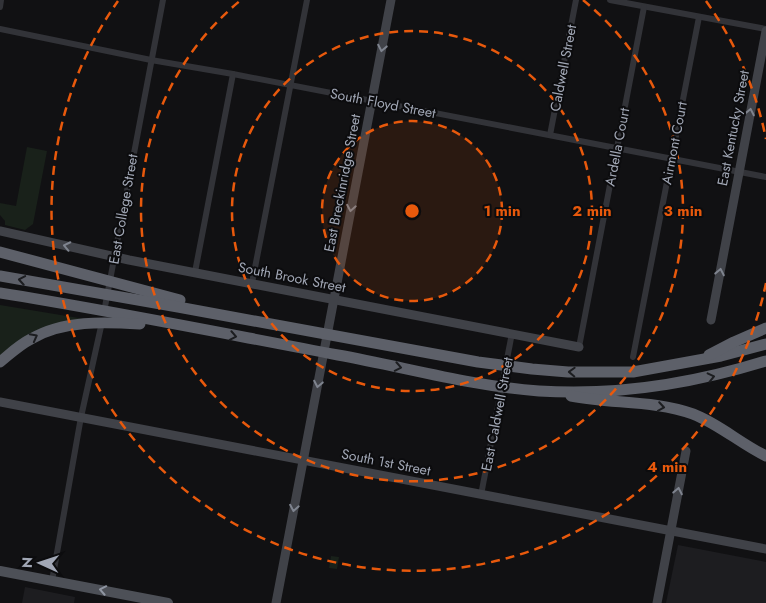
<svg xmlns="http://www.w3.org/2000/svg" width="766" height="603" font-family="Jost,sans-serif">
<rect width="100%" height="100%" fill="#111113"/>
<!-- built -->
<g fill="#1d1d20">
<path d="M678 545 766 562V603H666Z"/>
<path d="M25 587 75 597 74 603H22Z"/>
</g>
<!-- green -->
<g fill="#19211a">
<path d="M27 147 47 151 33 224 25 230 5 225V221L0 215V203L16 206Z"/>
<path d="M0 305 91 320H78L0 358Z"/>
<path d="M331 556 339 557 337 569 329 568Z"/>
</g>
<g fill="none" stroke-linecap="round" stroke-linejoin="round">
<!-- street -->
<g stroke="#323338" stroke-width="6">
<path d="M610 0 766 29"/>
<path d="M0 7 1 0"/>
<path d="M0 29 151 60 233 74 766 177"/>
<path d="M550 135 576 0"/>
<path d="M195 272 233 74"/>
<path d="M252 283 307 0"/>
<path d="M104 312 163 0"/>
<path d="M579 347 644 7"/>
<path d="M633 357 699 17"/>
<path d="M481 495 512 333"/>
<path d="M52 581 81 417 102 322"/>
</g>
<!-- secondary -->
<g stroke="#404248" stroke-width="9">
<path d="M0 231 129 260 579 347"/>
<path d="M711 320 766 31"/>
<path d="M0 402 766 549"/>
<path d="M276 603 391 0"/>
<path d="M657 603 686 451"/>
</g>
<!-- primary -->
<path stroke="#4d5057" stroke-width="10" d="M0 571 168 603"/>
<!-- highway -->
<g stroke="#5d6069" stroke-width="11">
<path d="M0 252 180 300"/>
<path d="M0 276 178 307 478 362 532 369 568 372H633L721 356 766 344"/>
<path d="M0 293C113 311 226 334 338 355 405 367 471 386 539 391 616 396 692 384 766 361"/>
<path d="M709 355 734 342 766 328"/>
<path d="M0 362C10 354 19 345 31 339 63 320 104 322 140 324"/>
<path d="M571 396C611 404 654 400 693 414 719 424 741 444 766 456"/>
</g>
</g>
<!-- one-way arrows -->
<defs><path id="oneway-chevron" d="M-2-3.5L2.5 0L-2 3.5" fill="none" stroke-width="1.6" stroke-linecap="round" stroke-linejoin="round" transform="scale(1.25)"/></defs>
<g stroke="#7f848f">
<use href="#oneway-chevron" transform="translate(382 48) rotate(101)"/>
<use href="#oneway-chevron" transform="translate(750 112) rotate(-79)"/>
<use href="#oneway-chevron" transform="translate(351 208) rotate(100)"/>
<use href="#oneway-chevron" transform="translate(67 246) rotate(-168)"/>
<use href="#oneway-chevron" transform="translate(720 272) rotate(-79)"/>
<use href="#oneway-chevron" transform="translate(318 384) rotate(101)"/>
<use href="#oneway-chevron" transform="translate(678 491) rotate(-79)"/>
<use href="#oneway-chevron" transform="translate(294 508) rotate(100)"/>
</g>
<g stroke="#1c1d20">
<use href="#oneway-chevron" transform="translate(22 280) rotate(-170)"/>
<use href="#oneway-chevron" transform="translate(233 336) rotate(11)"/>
<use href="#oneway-chevron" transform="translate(34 337) rotate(-28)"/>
<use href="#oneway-chevron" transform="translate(398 367) rotate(11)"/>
<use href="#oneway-chevron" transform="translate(572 372) rotate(-178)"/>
<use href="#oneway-chevron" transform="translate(711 377) rotate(-13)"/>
<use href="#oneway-chevron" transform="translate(661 407) rotate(9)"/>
</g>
<use stroke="#9096a2" href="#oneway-chevron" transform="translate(103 590) rotate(-169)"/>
<!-- distance rings -->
<circle cx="412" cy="211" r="90" fill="#e8590c" fill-opacity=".12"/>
<g fill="none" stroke="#e8590c" stroke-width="2.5" stroke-dasharray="9 6">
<circle cx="412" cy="211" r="90"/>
<circle cx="412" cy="211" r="180"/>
<path d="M583 0A271 271 0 1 1 241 0"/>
<path d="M766 283A361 361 0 1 1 118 1M706 1A361 361 0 0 1 766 139"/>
</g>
<g text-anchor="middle" stroke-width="4" stroke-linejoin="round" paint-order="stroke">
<!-- street labels -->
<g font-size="14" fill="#a1a7b5" stroke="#0c0c0e">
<text transform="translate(563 68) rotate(-79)" y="5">Caldwell Street</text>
<text transform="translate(383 103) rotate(11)" y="5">South Floyd Street</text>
<text transform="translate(733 128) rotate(-79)" y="5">East Kentucky Street</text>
<text transform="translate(674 143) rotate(-79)" y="5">Airmont Court</text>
<text transform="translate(617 147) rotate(-79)" y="5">Ardella Court</text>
<text transform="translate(342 183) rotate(-79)" y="5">East Breckinridge Street</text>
<text transform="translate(123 209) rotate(-80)" y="5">East College Street</text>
<text transform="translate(292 277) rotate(11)" y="5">South Brook Street</text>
<text transform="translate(497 414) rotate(-79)" y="5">East Caldwell Street</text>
<text transform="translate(386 462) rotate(11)" y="5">South 1st Street</text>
</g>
</g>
<circle cx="412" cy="211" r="8" fill="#e8590c" stroke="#0c0c0e" stroke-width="2.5"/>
<g font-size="15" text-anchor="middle" font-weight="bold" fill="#e8590c" stroke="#0c0c0e" stroke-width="4" stroke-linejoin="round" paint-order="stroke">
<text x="502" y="216">1 min</text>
<text x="592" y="216">2 min</text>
<text x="683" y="216">3 min</text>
<text x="667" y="472">4 min</text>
</g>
<!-- north arrow -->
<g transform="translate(40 563) rotate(273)" stroke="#0c0c0e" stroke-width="4" paint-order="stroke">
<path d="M0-4L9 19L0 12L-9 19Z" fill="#a1a7b5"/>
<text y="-8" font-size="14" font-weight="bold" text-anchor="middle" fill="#a1a7b5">N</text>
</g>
</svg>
